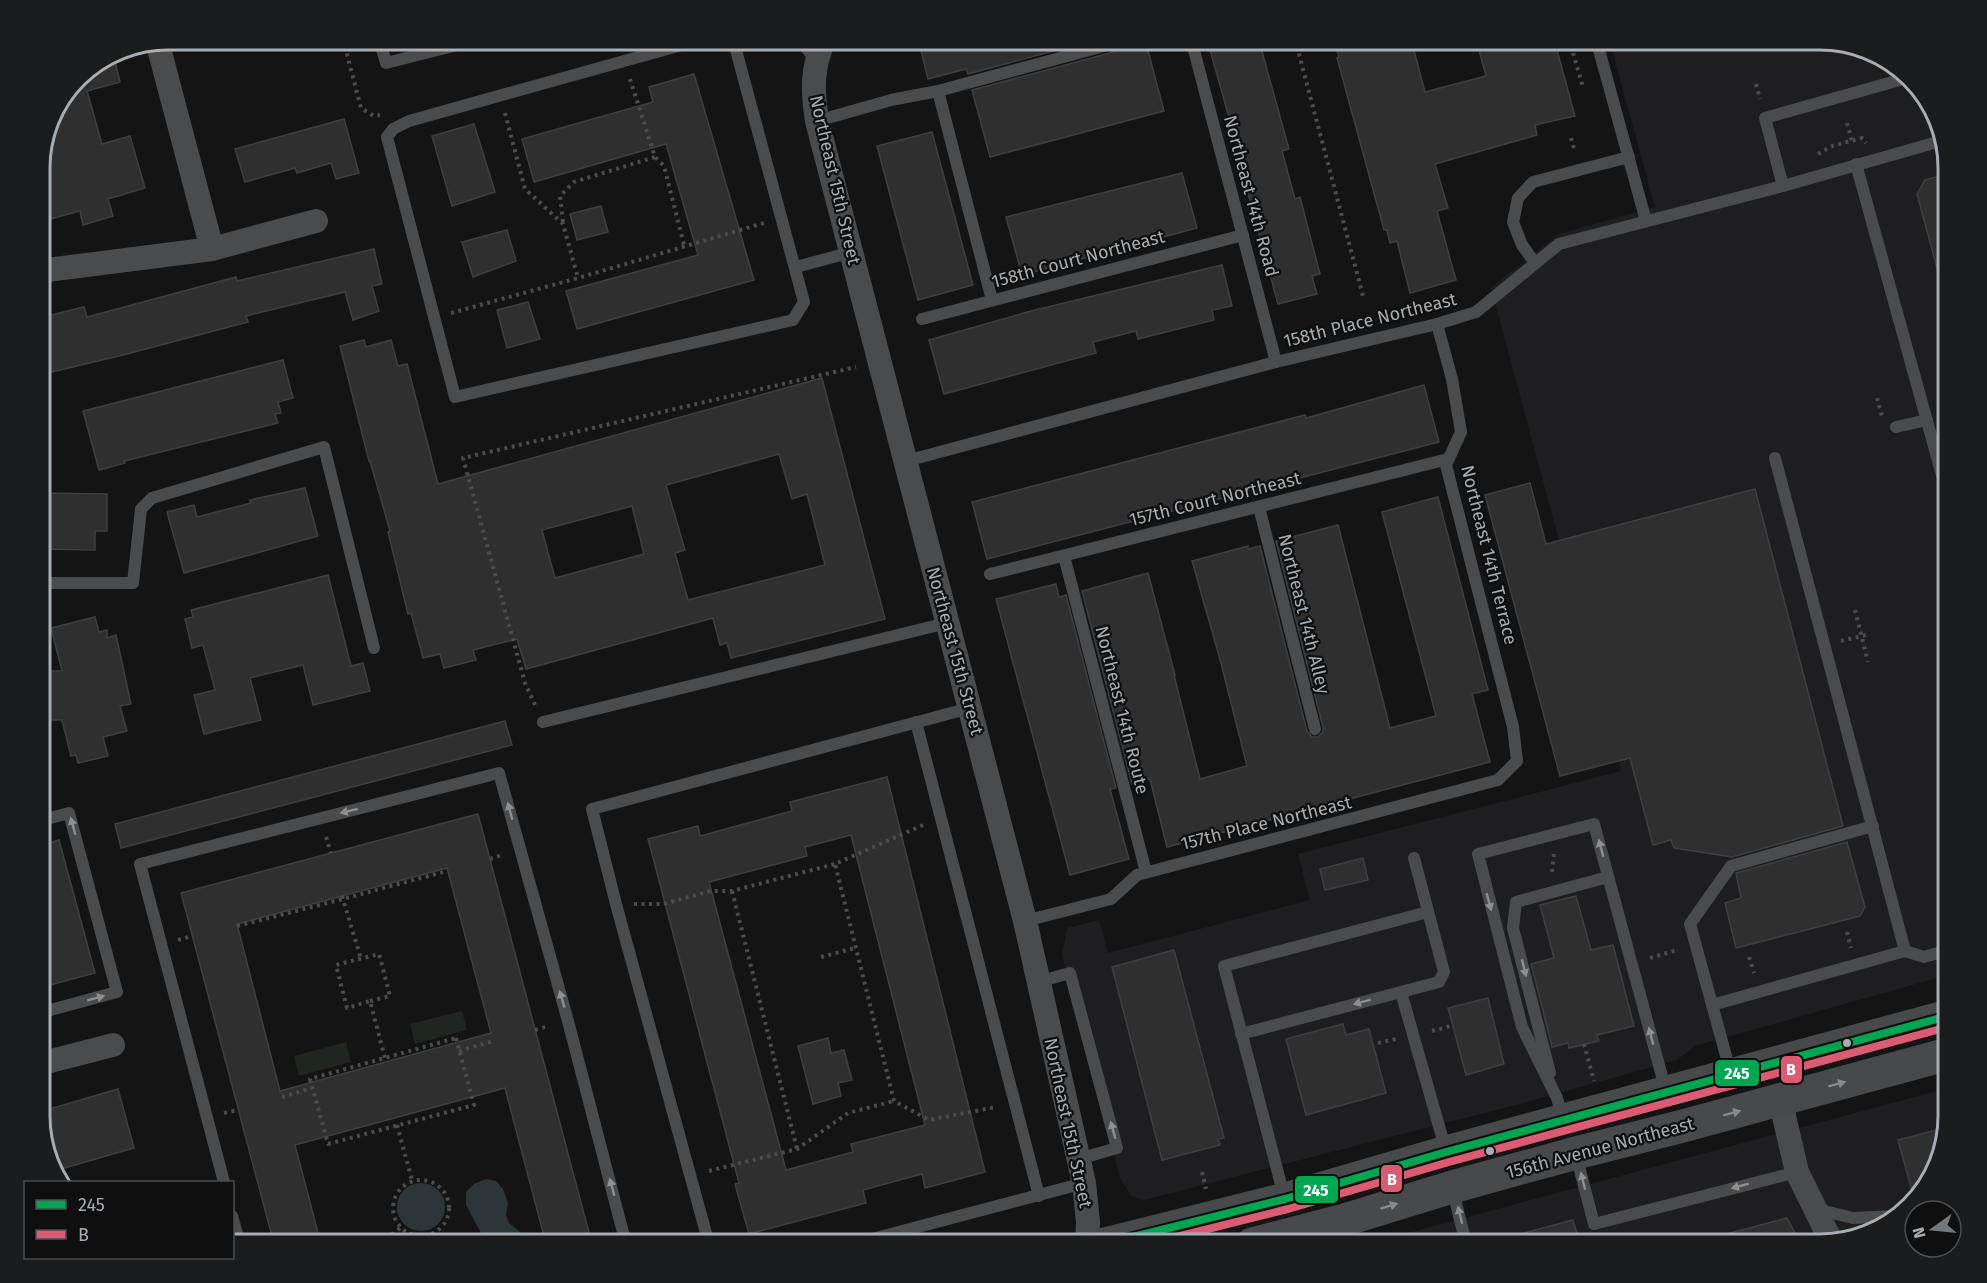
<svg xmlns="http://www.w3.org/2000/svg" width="1987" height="1283" font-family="'Fira Sans',sans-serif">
<rect width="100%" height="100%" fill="#141415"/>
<!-- built -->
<g fill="#1e1e20">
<path d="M1609 39H1819L1890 61 1931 104 1948 168V975L1695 1046 1677 1060 1516 1105 1144 1200 1131 1196 1120 1178 1062 955 1067 928 1099 920 1108 953 1310 900 1298 854 1621 771 1491 288 1559 234 1655 207Z"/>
<path d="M1948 1088V1115L1926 1186 1883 1227 1819 1244H1367Z"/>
</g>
<!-- green -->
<g fill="#1f251f">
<path d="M462 1011 467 1030 415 1044 410 1024Z"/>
<path d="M346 1042 351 1062 299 1076 294 1056Z"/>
</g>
<!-- water -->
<g fill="#2c3639">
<path d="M486 1179 496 1181 503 1189 508 1203 506 1215 509 1223 519 1231 528 1244H487L466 1205V1192L474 1184Z"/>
<circle cx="421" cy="1207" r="24"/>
</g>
<!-- building -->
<g fill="#2f2f30" stroke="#3d3f41" stroke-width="1.5" fill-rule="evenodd">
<path d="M918 39H1098L968 74 966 69 928 79Z"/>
<path d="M1138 39H1145L1164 111 990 157 972 90 1132 47 1136 44Z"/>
<path d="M1207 39H1254L1256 45 1260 44 1289 149 1282 151 1295 199 1300 197 1320 274 1312 276 1317 294 1278 304 1247 189H1249Z"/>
<path d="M1334 39H1411L1425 92 1486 76 1476 39H1554L1575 116 1535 125 1537 135 1435 164 1448 208 1437 211 1456 280 1410 293 1397 241 1390 243 1387 230H1384L1337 58 1339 57Z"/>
<path d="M113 53 120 82 87 91 102 144 130 136 145 188 108 199 113 216 83 225 80 211 39 222V160L49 118 77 77Z"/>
<path d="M694 74 754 280 577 329 566 291 698 255 666 144 534 182 522 139 653 102 649 87Z"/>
<path d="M344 119 359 173 336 179 331 163 297 173 295 168 245 182 235 149Z"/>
<path d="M474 124 495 192 452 206 432 136Z"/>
<path d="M932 132 973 285 918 300 877 146Z"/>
<path d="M1182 173 1197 228 1022 275 1006 217Z"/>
<path d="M1948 174V282L1941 283 1917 194 1925 180Z"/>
<path d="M601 206 608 232 577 240 570 214Z"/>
<path d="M507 230 516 261 473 277 462 242Z"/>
<path d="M374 249 382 284 372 286 379 311 353 320 345 292 246 316 248 322 123 355 39 375V318L84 307 87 317 236 277 237 281Z"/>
<path d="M1222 265 1232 306 1212 310 1214 320 1138 339 1136 331 1093 342 1096 353 944 394 929 340 1031 311Z"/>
<path d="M528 302 540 339 507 348 497 310Z"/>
<path d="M364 340 366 347 391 340 398 366 407 364 438 484 822 378 885 619 731 658 727 643 720 645 713 618 526 669 517 639 473 650 476 660 444 668 440 654 423 658 411 613 408 614 388 532 390 531 370 461H369L340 346ZM779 454 792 499 807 494 825 565 688 600 675 553 685 550 666 485ZM632 506 644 554 555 578 542 530Z"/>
<path d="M283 360 293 398 278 402 281 413 275 414 278 423 124 461 125 463 99 470 83 411Z"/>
<path d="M1424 385 1439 442 987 559 972 502 1305 415 1306 418Z"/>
<path d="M1530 483 1546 544 1755 489 1843 826 1732 857 1674 848 1671 840 1653 845 1630 758 1560 776 1485 495Z"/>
<path d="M305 488 318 536 184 573 167 512 194 505 197 517 251 503 250 500Z"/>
<path d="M39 493 107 494V531H95V550L39 549Z"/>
<path d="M1438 497 1488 690 1472 694 1490 762 1167 847 1150 779 1132 784 1082 591 1148 573 1175 675H1174L1200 779 1247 766 1221 663 1192 561 1248 546V549L1260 546 1307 731 1312 737H1318L1323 732V727L1276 541 1338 525 1390 728 1436 716 1382 512Z"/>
<path d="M328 575 351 666 363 663 370 691 313 705 303 665 250 678 261 720 204 734 194 695 215 690 203 645 192 648 185 619 193 617 191 610Z"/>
<path d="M1056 584 1059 597 1066 595 1116 788 1110 789 1129 859 1070 875 996 599Z"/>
<path d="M95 617 99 632 107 630V638L116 635 131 704 120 706 127 731 103 737 108 756 78 763 76 755 71 756 62 720H39V671H62L51 628Z"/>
<path d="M505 721 512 745 121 848 115 824Z"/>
<path d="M887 777 985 1172 925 1188 922 1174 863 1190 866 1203 749 1234 735 1184 739 1183 648 839 698 826 700 836 792 811 790 802ZM851 835 925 1125 851 1144 853 1152 786 1170 709 882 807 856 805 847Z"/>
<path d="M478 814 592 1244H546L505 1088 295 1145 321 1244H274L181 893ZM447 868 491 1033 280 1091 237 924Z"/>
<path d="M59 840 95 973 39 988V846Z"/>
<path d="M1847 842 1865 907 1860 916 1736 948 1725 903 1741 898 1736 873Z"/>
<path d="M1363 858 1368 880 1325 890 1320 869Z"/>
<path d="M1576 896 1591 950 1613 945 1634 1026 1597 1035 1599 1041 1569 1048 1568 1043 1552 1047 1531 964 1554 958 1540 905Z"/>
<path d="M1174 950 1224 1138 1218 1139 1220 1145 1162 1160 1112 967Z"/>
<path d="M1488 998 1504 1064 1466 1075 1448 1008Z"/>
<path d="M1343 1024 1346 1035 1369 1029 1386 1093 1306 1115 1286 1039Z"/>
<path d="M828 1038 831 1053 844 1050 852 1080 838 1083 841 1096 813 1104 798 1046Z"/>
<path d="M118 1089 134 1148 54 1171 39 1123V1112Z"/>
<path d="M1944 1128 1926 1186 1914 1198 1898 1140Z"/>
<path d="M1787 1218 1801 1244H1716L1715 1237Z"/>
<path d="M1573 1220 1580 1244H1510L1509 1237Z"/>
</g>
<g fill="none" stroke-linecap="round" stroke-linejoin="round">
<!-- path -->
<g stroke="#4a4c4f" stroke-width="4" stroke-dasharray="3 4.5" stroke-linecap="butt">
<path d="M343 39 361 108 374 116 380 115"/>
<path d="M1295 39 1363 296"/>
<path d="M1573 53 1583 87"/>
<path d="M630 79 655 157 664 166 684 245"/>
<path d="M1756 84 1760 99"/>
<path d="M505 113 525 189 563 224 578 278"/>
<path d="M1847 123 1852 141"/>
<path d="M1571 138 1575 152"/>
<path d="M1818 154 1832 146 1862 138 1866 143"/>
<path d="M563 222 560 196 574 182 655 157"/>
<path d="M451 313 578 278 764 223"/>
<path d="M1877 398 1882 416"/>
<path d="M1855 610 1868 662"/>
<path d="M1841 641 1866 635"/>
<path d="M535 705 525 683 463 458 856 367"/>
<path d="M923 825 835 864 894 1101 929 1120 996 1107"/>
<path d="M326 837 331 853"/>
<path d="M490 859 502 855"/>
<path d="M1552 872 1554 853"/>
<path d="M732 891 797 1149"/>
<path d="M342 896 361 959"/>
<path d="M634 904H663L711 891H732L835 864"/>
<path d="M237 926 343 899 447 871"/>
<path d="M1847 932 1851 948"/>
<path d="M178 940 192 936"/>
<path d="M821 957 855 948"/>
<path d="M1749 957 1754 973"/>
<path d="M1650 958 1677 950"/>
<path d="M370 1001 390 996 379 954 336 965 347 1008 370 1001 385 1058"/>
<path d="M535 1030 549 1026"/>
<path d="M1432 1031 1451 1026"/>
<path d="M456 1038 474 1105 328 1144 310 1079Z"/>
<path d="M1378 1043 1396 1039"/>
<path d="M1584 1044 1594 1081"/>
<path d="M459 1051 493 1041"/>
<path d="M282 1097 312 1088"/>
<path d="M224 1113 238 1110"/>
<path d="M397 1125 412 1180"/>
<path d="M709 1171 797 1149 848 1113 894 1101"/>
<path d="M1202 1172 1206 1189"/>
<circle cx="421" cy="1208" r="28"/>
<path d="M428 1236 430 1244"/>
<path d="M380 1244 400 1228"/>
</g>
<!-- lane -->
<g stroke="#494b4d" stroke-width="12">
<path d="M379 39 386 63 481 39"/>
<path d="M703 39 409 121 393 129 387 137 455 397 793 320 804 302 733 39"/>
<path d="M799 39 816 60"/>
<path d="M1191 39 1276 362"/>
<path d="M1596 39 1646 221"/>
<path d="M938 91 992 300"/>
<path d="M817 121 891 100 938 91 1130 39"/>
<path d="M1856 164 1948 497"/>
<path d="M1783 186 1765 118 1907 78"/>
<path d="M1535 263 1522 245 1513 222 1518 198 1533 182 1629 157"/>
<path d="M796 267 852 252"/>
<path d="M922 319 1243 235"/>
<path d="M1896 427 1927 420"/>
<path d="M1775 458 1905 951"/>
<path d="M906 461 1276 362 1437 324 1476 312 1559 244 1783 186 1941 141"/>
<path d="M1259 507 1315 729"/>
<path d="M1064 556 1146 872"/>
<path d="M990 574 1448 459"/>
<path d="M39 583H133L141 509 152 498 324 447 374 648"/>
<path d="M543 722 947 623"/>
<path d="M916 722 1039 1196"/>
<path d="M39 821 69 813 117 992 39 1013"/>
<path d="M1025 921 1111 899 1137 875 1498 780 1517 761 1513 727 1446 465 1461 432 1452 379 1437 324"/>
<path d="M1038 982 1070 973 1117 1148 1079 1159"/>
<path d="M1401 992 1446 1151"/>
<path d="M1712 1005 1905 951 1924 957 1948 950"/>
<path d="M1241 1034 1439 982 1444 972 1414 858"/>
<path d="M1550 1073 1513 928 1516 902 1608 877"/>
<path d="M1731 1074 1690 924 1731 866 1873 826"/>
<path d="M1563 1120 1557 1098 1522 1027 1478 854 1594 824 1666 1091"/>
<path d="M1576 1155 1594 1224 1797 1172"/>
<path d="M224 1182 140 864 499 773 568 1021 626 1244"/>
<path d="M1452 1187 1466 1244"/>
<path d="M1284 1196 1224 966 1428 912"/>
<path d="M1816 1209 1853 1218 1894 1216"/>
<path d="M232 1216 240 1244"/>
<path d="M1342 1222 1348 1244"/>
<path d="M709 1244 616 904 592 809 970 708"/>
<path d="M853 1244 1084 1183"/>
<path d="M1432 1244 1444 1241 1461 1244"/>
</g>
<!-- street -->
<g stroke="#494b4d" stroke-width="24">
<path d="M824 39C812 69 812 89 817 121L1025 921 1084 1183 1088 1222 1087 1244"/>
<path d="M157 41 212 249"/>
<path d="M39 271 212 249 316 221"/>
<path d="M39 1064 113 1045"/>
<path d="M1780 1099 1797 1172 1831 1241"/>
</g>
<!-- secondary -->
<g stroke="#48494b" stroke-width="33">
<path d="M1105 1244 1285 1199 1446 1152 1948 1016"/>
<path d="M1252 1244 1341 1221 1452 1187 1576 1153 1683 1126 1948 1054"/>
</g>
<!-- bus-1 casing -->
<g stroke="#0f0f10" stroke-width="12">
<path id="bus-1" d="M1105 1244 1285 1199 1446 1152 1948 1016"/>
</g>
<!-- bus-2 casing -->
<g stroke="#0f0f10" stroke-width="12">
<path id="bus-2" d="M1148 1244 1288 1209 1449 1162 1948 1027"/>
</g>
<!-- bus-1 -->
<use href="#bus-1" stroke="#00a651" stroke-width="8"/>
<!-- bus-2 -->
<use href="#bus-2" stroke="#da5b72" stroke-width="8"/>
</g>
<!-- one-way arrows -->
<defs><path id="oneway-solid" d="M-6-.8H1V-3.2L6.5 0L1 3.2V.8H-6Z" transform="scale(1.5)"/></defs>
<g fill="#8a9096">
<use href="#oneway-solid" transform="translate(349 811) rotate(166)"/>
<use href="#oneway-solid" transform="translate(510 811) rotate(-105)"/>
<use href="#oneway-solid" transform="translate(73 826) rotate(-105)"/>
<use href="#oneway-solid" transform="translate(1601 848) rotate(-105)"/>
<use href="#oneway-solid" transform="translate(1489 902) rotate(75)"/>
<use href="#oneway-solid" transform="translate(1524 968) rotate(76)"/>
<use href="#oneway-solid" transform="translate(96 998) rotate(-15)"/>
<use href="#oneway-solid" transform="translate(562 999) rotate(-106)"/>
<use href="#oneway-solid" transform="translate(1362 1002) rotate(165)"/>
<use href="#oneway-solid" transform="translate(1651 1036) rotate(-105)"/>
<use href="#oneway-solid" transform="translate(1113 1130) rotate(-105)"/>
<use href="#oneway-solid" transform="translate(1583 1181) rotate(-104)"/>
<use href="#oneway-solid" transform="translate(1740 1186) rotate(165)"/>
<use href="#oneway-solid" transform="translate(612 1187) rotate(-105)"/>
<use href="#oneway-solid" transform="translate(1460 1215) rotate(-104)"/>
</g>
<g fill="#858b90">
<use href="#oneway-solid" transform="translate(1837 1084) rotate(-15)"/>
<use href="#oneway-solid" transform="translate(1732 1113) rotate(-15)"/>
<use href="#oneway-solid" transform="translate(1389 1206) rotate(-17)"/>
</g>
<!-- markers -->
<g fill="#a6aeb5" stroke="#0f0f10" stroke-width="2">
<circle cx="1847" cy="1043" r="5"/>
<circle cx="1490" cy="1151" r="5"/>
</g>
<g text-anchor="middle" stroke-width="4.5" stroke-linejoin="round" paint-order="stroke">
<!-- street labels -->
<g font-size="18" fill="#a6aeb5" stroke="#0f0f10">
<text transform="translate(835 180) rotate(77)" y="6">Northeast 15th Street</text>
<text transform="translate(1251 196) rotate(75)" y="6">Northeast 14th Road</text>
<text transform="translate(1078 259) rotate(-15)" y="6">158th Court Northeast</text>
<text transform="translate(1370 320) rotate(-14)" y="6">158th Place Northeast</text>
<text transform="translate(1215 499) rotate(-14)" y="6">157th Court Northeast</text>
<text transform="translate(1489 555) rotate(76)" y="6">Northeast 14th Terrace</text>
<text transform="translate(1304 614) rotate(76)" y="6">Northeast 14th Alley</text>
<text transform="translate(955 651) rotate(75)" y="6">Northeast 15th Street</text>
<text transform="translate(1122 710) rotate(76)" y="6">Northeast 14th Route</text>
<text transform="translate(1266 823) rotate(-14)" y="6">157th Place Northeast</text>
<text transform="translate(1068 1123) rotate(78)" y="6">Northeast 15th Street</text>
<text transform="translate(1600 1148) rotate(-15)" y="6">156th Avenue Northeast</text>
</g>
</g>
<!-- crop -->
<path d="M0 0H1987V1283H0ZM168 50H1820A118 118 0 0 1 1938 168V1116A118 118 0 0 1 1820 1234H168A118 118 0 0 1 50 1116V168A118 118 0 0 1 168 50Z" fill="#1b1c1d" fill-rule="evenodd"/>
<path fill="none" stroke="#a6aeb5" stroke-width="3" d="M168 50H1820A118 118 0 0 1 1938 168V1116A118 118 0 0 1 1820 1234H168A118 118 0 0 1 50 1116V168A118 118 0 0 1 168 50Z"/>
<g stroke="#0f0f10" stroke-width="2">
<rect x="1780" y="1055" width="23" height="29" rx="6" fill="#da5b72"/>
<rect x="1714" y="1059" width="46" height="28" rx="6" fill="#00a651"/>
<rect x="1380" y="1164" width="23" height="29" rx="6" fill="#da5b72"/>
<rect x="1294" y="1175" width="45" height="29" rx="6" fill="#00a651"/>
</g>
<g font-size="16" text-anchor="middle" font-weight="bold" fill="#fff">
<text x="1791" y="1075">B</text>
<text x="1737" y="1079">245</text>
<text x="1392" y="1185">B</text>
<text x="1316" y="1196">245</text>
</g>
<!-- legend -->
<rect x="24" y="1181" width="210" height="78" fill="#0f0f10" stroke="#4b4f52" stroke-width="1.5"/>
<rect x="36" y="1200" width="30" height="9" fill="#00a651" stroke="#4b4f52" stroke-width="1.5"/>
<text x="78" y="1211" font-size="18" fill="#a6aeb5">245</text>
<rect x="36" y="1230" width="30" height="9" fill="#da5b72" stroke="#4b4f52" stroke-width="1.5"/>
<text x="78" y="1241" font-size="18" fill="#a6aeb5">B</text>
<!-- north arrow -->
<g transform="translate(1933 1229) rotate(255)"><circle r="28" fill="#0f0f10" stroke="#4b4f52" stroke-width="1.5"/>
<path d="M0-4.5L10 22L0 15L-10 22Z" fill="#73787d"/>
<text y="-9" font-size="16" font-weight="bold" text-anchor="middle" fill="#a6aeb5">N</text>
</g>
</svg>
